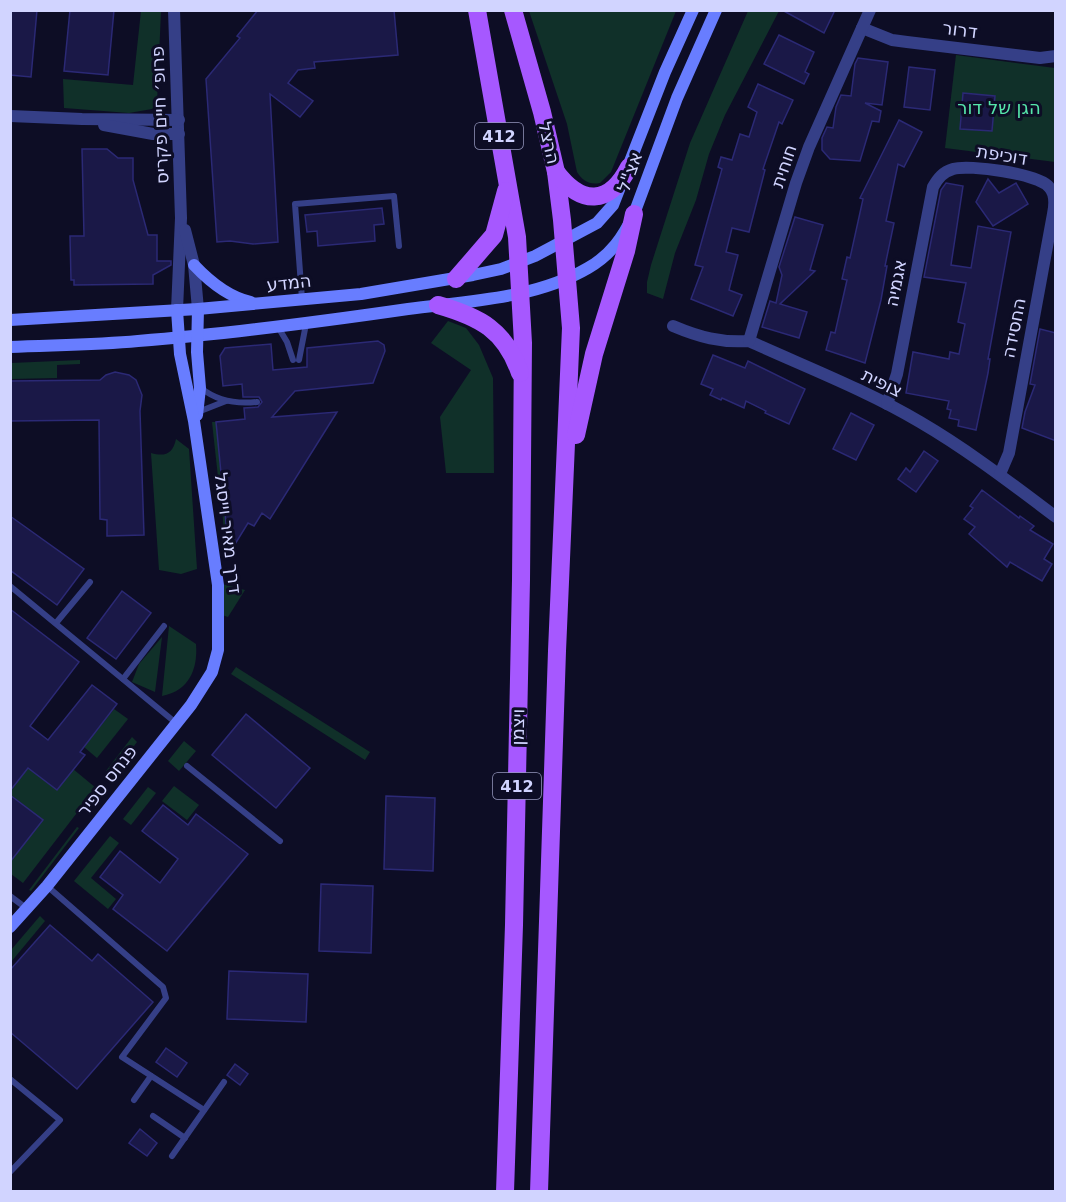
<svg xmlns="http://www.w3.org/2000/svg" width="1066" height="1202" font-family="'DejaVu Sans','Noto Sans Hebrew',sans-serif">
<rect width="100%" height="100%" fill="#0d0d25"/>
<!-- green -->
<g fill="#103029">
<path d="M141 11H161L157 103 152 109 129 113 64 108 63 79 133 85Z"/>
<path d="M529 11H676L611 172 600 183C589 185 583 181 577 172L567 124Z"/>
<path d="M748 11H779L725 115 709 154 696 200 675 253 663 299 647 293V282L651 265 690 143Z"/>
<path d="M956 55 1055 68V162L945 148Z"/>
<path d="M448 321 466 328 479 345 493 378 494 473H446L440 417 471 370 431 343Z"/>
<path d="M80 360V364L57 365V378L11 379V363Z"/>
<path d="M212 422H216L221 477H218Z"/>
<path d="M176 439 189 449 197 569 181 574 159 570 151 453C165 457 173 454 176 439Z"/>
<path d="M221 498H224L229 554H226Z"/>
<path d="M222 584 245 590 228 617 222 615Z"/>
<path d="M169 626 196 644C198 669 189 691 162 696Z"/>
<path d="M162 637 155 692 132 682 139 664Z"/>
<path d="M236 667 370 752 365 760 231 674Z"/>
<path d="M114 709 128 719 97 758 84 747Z"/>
<path d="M132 737 137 742 112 775 106 771Z"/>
<path d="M184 741 196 751 179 771 168 761Z"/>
<path d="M28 768 57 790 73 769 96 788 23 883 11 874 10 862 43 820 11 795V791Z"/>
<path d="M174 786 199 805 187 820 162 801Z"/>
<path d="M148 787 156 793 131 825 123 819Z"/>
<path d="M77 827 79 828 31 891 29 890Z"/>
<path d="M110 836 119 843 91 878 116 899 108 909 74 881Z"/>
<path d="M40 916 45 921 11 962V950Z"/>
</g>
<!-- building -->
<g fill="#1a1847" stroke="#2b2975" stroke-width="1.5">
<path d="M10 10H37L31 77 10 75Z"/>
<path d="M70 10H114L108 75 64 71Z"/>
<path d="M258 10H394L398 55 314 62 315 68 298 70 288 83 313 101 300 117 270 94 278 242 253 244 230 241 217 242 206 79 240 38 237 36Z"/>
<path d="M782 10H835L824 33Z"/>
<path d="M779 35 814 52 805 72 809 74 804 84 764 64Z"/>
<path d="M858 58 888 62 882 105 865 103 881 111 879 122 872 121 860 161 830 159 822 150V138L827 127 833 128 836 107 841 95 851 96 855 64Z"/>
<path d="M909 67 935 70 930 110 904 107Z"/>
<path d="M758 84 793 100 782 124 779 122 763 169 765 170 749 232 732 228 726 252 738 255 729 290 742 295 733 316 691 299 703 267 695 265 722 169 718 167 721 157 732 160 740 134 749 137 757 112 748 107Z"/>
<path d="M963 93 995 96 992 131 960 129Z"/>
<path d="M899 120 922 132 904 167 898 164 886 221 894 223 885 266H887L881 300 865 363 826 350 831 332 835 333 847 280 842 279 847 257 850 258 863 199 860 198Z"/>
<path d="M82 149H107L118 158H133V180L148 235H157V261H171V265L153 275V284L74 285V280H71L70 236H84Z"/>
<path d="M988 179 999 193 1016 183 1028 204 993 226 976 202Z"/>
<path d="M946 183 963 186 951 265 971 268 978 226 1011 232 988 359H990L988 373 976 430 958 426 959 420 949 418 951 410 947 409 949 401 906 393 913 352 949 359 950 352 959 354 965 324 958 322 966 283 924 277 941 190Z"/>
<path d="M382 208 384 224 374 225 375 241 318 246 317 231 307 232 305 215Z"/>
<path d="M795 217 823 225 810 270 815 271 780 304 807 312 799 338 762 327 770 301 776 303 782 275 779 267Z"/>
<path d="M1040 329 1056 333V441L1022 428 1025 412 1035 385 1030 384Z"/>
<path d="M378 341 384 345 385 351 373 383 295 391 272 417 337 412 270 519 262 513 254 526 248 523 229 554 216 422 245 419 244 408 258 407 262 402 259 397H243L242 384 223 386 220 356 225 348 271 344 273 370 307 367V348Z"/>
<path d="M713 355 745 368 748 361 805 389 789 424 765 413 766 411 746 401 744 408 722 398 721 400 710 395 713 389 701 384Z"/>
<path d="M115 372 129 375 136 380 142 395 140 411 144 535 107 536V520L100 519 99 420 10 421V381L100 380 106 375Z"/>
<path d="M851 413 874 425 856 460 833 449Z"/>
<path d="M924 451 938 461 916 492 898 479 906 468 910 472Z"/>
<path d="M982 490 1019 518 1020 516 1034 526 1030 530 1053 544 1044 559 1052 564 1042 581 1010 562 1007 567 969 534 975 527 964 519 973 508 970 506Z"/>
<path d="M10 516 84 569 57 605 10 570Z"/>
<path d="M122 591 151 613 116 659 87 638Z"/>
<path d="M10 609 79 662 30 726 48 740 92 685 117 704 80 752 85 755 57 790 28 768 10 791Z"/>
<path d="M246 714 310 768 276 808 212 755Z"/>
<path d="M10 795 43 820 10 862Z"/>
<path d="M386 796 435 798 433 871 384 869Z"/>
<path d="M163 805 188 825 196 814 248 854 167 951 113 909 123 895 100 877 120 851 160 883 178 859 142 831Z"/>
<path d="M321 884 373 886 371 953 319 951Z"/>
<path d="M50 925 92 961 98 954 153 1002 77 1089 10 1032V970Z"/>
<path d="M229 971 308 974 306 1022 227 1019Z"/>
<path d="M166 1048 187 1063 177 1077 156 1062Z"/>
<path d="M235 1064 248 1074 240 1085 227 1075Z"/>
<path d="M140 1129 157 1143 147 1156 129 1143Z"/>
</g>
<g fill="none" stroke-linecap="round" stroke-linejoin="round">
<!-- lane -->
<g stroke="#353f87" stroke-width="6">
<path d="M302 299 295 204 394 196 399 246"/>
<path d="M278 327 287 342 293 360"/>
<path d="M299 360 306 324"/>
<path d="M201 388C217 401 238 404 257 402"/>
<path d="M198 412 226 401"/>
<path d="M10 586 176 723"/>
<path d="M56 623 90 582"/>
<path d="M123 679 164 626"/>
<path d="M187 766 280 841"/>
<path d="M47 886 163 987 166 998 122 1057 204 1110"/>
<path d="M10 896 26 908"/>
<path d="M10 1079 60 1120 10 1172"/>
<path d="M134 1100 151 1076"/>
<path d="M153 1116 185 1138"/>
<path d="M172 1156 224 1082"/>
</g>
<!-- street -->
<g stroke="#353f87" stroke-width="12">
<path d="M174 10 181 218 177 310"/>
<path d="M862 28 892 40 907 42 1040 58 1056 56"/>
<path d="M10 116 82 119 179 120"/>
<path d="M104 125 153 134H179"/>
<path d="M185 230 194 265 198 309"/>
<path d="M673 326C699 337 721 343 749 341 806 367 866 390 920 422 968 450 1012 484 1056 517"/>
<path d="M749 341 796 183 809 147 870 10"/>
<path d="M887 404 897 374 933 187C938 178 943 172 953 169 969 164 1039 174 1049 187 1056 194 1055 204 1053 214L1009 453 1000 474"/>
</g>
<!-- secondary -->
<g stroke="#687dff" stroke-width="12">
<path d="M194 265C210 282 228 297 251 302"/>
<path d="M10 320 198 309 361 294 473 275 501 269 535 256 597 223 613 205 665 72 693 10"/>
<path d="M10 347C53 345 95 345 138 341 228 334 318 322 408 309 468 301 535 299 588 268 611 255 623 237 634 214L677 98 716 10"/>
<path d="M197 415 200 388 197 352 198 309"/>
<path d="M10 927 47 886 191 705 212 672 218 650V585L194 421 180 354 177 310"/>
</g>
<!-- primary -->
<g stroke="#a658ff" stroke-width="18">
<path d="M477 10 517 237 523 343 521 580 514 925 505 1192"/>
<path d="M513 10 542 112 556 172 562 220 571 328 557 651 539 1192"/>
<path d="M556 172C581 205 609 206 629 167"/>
<path d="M456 279 494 235 506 191"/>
<path d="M438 305C480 317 505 330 520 373"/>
<path d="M576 435 594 354 626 251 634 214"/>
</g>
</g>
<g text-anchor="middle" stroke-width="6" stroke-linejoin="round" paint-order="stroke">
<!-- shield labels -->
<g fill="#0d0d25" stroke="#9698be" stroke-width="1.5">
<rect x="475" y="123" width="48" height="26" rx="4.5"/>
<rect x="493" y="773" width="48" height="26" rx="4.5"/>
</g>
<g font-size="16" font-weight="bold" fill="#d1d4ff">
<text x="499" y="142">412</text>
<text x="517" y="792">412</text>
</g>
<!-- street labels -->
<g font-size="18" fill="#d1d4ff" stroke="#0d0d25">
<text transform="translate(960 30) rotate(7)" y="6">דרור</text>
<text transform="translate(160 115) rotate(-92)" y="6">פרופ׳ חיים פקריס</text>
<text transform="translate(549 143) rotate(77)" y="6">הרצל</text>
<text transform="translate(1002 155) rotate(9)" y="6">דוכיפת</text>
<text transform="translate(784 166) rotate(-71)" y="6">חוחית</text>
<text transform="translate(630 172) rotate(-70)" y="6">אצ"ל</text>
<text transform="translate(289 283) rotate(-6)" y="6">המדע</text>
<text transform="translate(896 283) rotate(-79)" y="6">אגמיה</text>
<text transform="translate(1014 328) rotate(-79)" y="6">החסידה</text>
<text transform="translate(882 383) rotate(26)" y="6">צופית</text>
<text transform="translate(228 533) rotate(83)" y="6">דרך מאיר וייסגל</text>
<text transform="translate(518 727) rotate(-89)" y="6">ויצמן</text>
<text transform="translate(107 781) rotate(-52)" y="6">פנחס ספיר</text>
</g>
<!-- park labels -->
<g font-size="18" fill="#56e6ab" stroke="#0d0d25">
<text x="999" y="114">הגן של דור</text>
</g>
</g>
<!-- border -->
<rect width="1066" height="1202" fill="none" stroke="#d1d4ff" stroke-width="24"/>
</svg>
